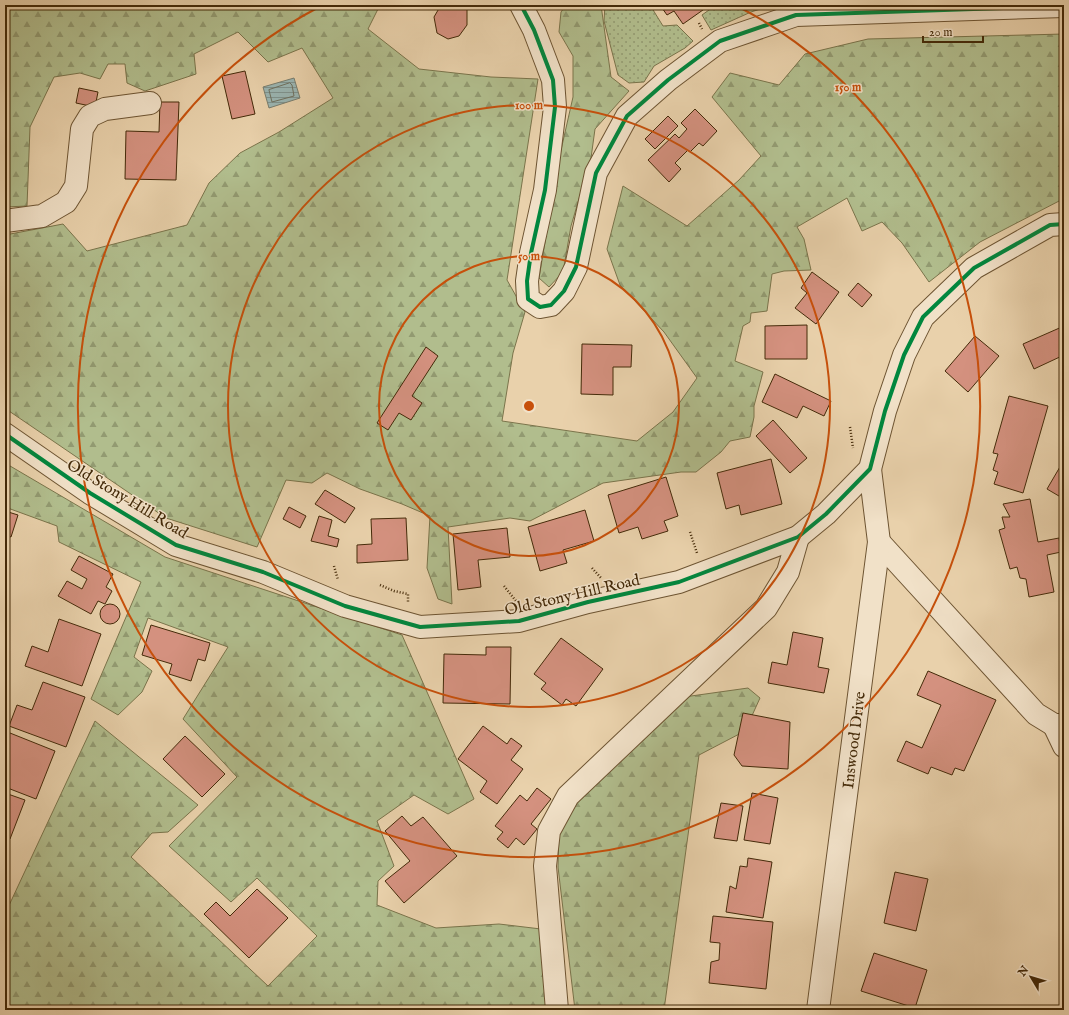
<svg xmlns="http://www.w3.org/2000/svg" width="1069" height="1015" font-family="'IM FELL English',serif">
<defs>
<pattern id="grass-dots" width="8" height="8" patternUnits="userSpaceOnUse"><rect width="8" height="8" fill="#b1bd8d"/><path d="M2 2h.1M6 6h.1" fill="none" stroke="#929a71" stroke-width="1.8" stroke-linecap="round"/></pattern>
<pattern id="forest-firs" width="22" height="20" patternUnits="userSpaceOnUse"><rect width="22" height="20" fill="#b1bd8d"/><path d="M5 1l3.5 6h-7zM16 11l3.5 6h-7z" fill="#929a71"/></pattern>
<pattern id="water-rules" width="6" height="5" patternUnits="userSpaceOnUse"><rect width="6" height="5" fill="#9ab5b2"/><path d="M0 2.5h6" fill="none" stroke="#7f938f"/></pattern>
</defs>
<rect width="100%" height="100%" fill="#e9d1ab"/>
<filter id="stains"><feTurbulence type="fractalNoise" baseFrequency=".005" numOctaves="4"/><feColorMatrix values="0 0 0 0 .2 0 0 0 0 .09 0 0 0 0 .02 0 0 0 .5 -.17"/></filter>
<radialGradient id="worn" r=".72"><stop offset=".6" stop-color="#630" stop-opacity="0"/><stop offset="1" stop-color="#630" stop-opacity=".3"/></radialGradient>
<!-- grass -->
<g fill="url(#grass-dots)" stroke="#7a744b">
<path d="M605 5H650L663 26 677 25 693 41 685 48 654 66 644 82 629 83 618 75 604 21Z"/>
<path d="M716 5H773L751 12 711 30 702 15Z"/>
</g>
<!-- forest -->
<g fill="url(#forest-firs)" stroke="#7a744b">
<path d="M5 5H380L368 29 419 69 491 77 538 79 507 280 525 312 513 353 502 421 637 441 673 412 697 378 664 332 620 285 607 249 623 186 687 226 739 180 761 156 712 97 730 73 779 85 805 54 868 39 1064 34V200H1061L980 242 929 282 902 243 882 222 862 231 847 198 797 227 804 239 811 270 784 271 772 274 767 311 751 313 750 322 743 326 735 361 763 372 754 406V417L750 437 730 441 721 452 696 472H681L603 483 530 521 510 518 448 527 452 604 438 599 427 568 430 516 402 504 360 489 327 473 312 483 286 480 257 547 166 518 9 411 5 410V235L63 224 87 251 187 225 209 183 240 153 279 132 333 98 302 48 268 62 238 32 194 54 196 74 145 91 127 83 125 64H108L100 79 80 73 54 77 30 127 27 206 5 207Z"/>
<path d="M566 5H601L611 77 629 91 595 129 591 158 571 226 563 272 549 287 539 278 559 159 573 97V56L559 32 561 12Z"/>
<path d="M5 463 165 557 402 635 474 799 448 814 414 795 377 821 394 866 378 881 377 905 436 928 499 924 541 929 546 1010H5V914L95 721 198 805 168 832 152 833 131 857 268 986 317 936 257 878 231 902 169 846 237 777 183 719 228 647 148 618 134 657 152 671 142 692 118 715 91 699 141 582 59 542 57 526 5 507Z"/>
<path d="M748 688 760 698 745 731 699 755 664 1010H575L558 867 559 831 576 799 684 697Z"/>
</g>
<!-- water -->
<path fill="url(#water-rules)" stroke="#787d6e" d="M294 78 300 98 269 108 263 87Z"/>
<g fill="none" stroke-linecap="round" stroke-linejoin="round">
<!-- shore -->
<path stroke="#6f705e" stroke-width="1" d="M290 83 292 85 294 96 272 102 269 90Z"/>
</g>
<!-- building -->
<g fill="#d4917f" stroke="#442a09">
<path d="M441 5H464L467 10V25L459 36 448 39 437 33 434 17Z"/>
<path d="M660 5H710L683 24 674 11 667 15Z"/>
<path d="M245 71 255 114 232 119 222 76Z"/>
<path d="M79 88 98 92 95 107 76 103Z"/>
<path d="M160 102H179L176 180 125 179 126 131 159 132Z"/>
<path d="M695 109 717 131 703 146 699 143 690 152 688 150 675 163 681 169 669 182 648 160 675 134 679 138 687 129 681 123Z"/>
<path d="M668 116 678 126 655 149 645 139Z"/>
<path d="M812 272 839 292 816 324 795 308 807 293 801 288Z"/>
<path d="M858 283 872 295 862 307 848 295Z"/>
<path d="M807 325V359H765V326Z"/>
<path d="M1064 326V355L1034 369 1023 344Z"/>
<path d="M975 336 999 356 968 392 945 371Z"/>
<path d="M582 344 632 345 631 367H613V395L581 394Z"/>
<path d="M426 347 438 356 412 396 422 403 411 420 399 413 388 430 377 423Z"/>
<path d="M775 374 831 401 824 416 803 406 797 418 762 402Z"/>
<path d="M1009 396 1048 406 1023 493 994 484 998 472 993 470 998 454 993 453Z"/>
<path d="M773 420 807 458 790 473 756 436Z"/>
<path d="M771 459 782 504 741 515 739 505 726 509 717 473Z"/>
<path d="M1064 460V499L1047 489Z"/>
<path d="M666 477 678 516 664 521 668 531 642 539 638 527 619 533 608 495Z"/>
<path d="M325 490 355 508 345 523 315 504Z"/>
<path d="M1030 499 1038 542 1059 538 1061 552 1047 555 1054 592 1029 597 1026 579 1020 578 1017 567 1010 569 999 530 1005 528 1002 517H1010L1003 504Z"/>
<path d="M289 507 306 516 300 528 283 519Z"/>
<path d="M585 510 594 541 563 550 567 563 540 571 528 527Z"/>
<path d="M5 511 18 515 11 537 5 535Z"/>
<path d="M319 516 332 520 328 536 339 539 337 547 311 541Z"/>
<path d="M406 518 408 560 357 563V545L372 544 371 519Z"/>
<path d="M507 528 510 557 478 560 481 587 458 590 453 534Z"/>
<path d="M79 556 113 574 106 587 112 591 105 604 98 601 91 614 58 596 67 581 82 589 87 579 71 570Z"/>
<circle cx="110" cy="614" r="10"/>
<path d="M59 619 101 634 82 686 25 666 32 646 48 652Z"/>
<path d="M151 625 210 643 205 661 198 659 191 681 169 674 172 664 142 655Z"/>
<path d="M793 632 823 638 818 667 829 669 824 693 768 683 772 662 787 665Z"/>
<path d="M561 638 603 669 576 706 566 699 562 705 541 689 546 683 534 674Z"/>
<path d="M486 647H511L510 704 443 703 444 654 486 655Z"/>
<path d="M928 671 996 700 964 771 955 768 952 775 931 767 928 774 897 761 906 741 922 748 941 705 917 695Z"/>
<path d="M43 682 85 697 66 747 9 726 17 705 32 710Z"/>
<path d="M743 713 790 722 788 769 742 766 734 755Z"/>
<path d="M483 726 507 744 511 738 522 746 511 760 523 769 497 804 480 792 487 781 458 759Z"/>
<path d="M5 731 55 751 36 799 5 787Z"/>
<path d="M185 736 225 774 202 797 163 759Z"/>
<path d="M537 788 551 799 531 824 537 829 524 845 516 838 508 848 497 839 503 832 495 826 520 795 527 801Z"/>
<path d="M5 793 25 800 10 839 5 837Z"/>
<path d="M752 793 778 798 770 844 744 840Z"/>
<path d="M721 803 743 806 737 841 714 838Z"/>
<path d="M402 816 411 826 423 817 457 856 404 903 385 881 410 861 385 831Z"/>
<path d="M748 858 772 862 763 918 726 912 730 886 736 889 740 866 747 867Z"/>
<path d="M895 872 928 879 916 931 884 923Z"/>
<path d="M257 889 288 918 249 958 204 914 216 902 230 916Z"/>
<path d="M713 916 773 922 766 989 709 983 711 962 719 960 720 943 710 942Z"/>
<path d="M874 953 927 970 915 1008 861 991Z"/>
</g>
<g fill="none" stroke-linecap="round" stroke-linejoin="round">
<!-- minor casing -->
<g stroke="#6d5432" stroke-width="24">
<g id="minor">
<path d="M521 5 534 30 553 80 555 107 545 190 531 253 527 281 528 299 540 307 551 305 564 291 576 267 596 173 627 116 668 80 720 41 796 15 1064 6"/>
<path d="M5 221 42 216 66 202 76 186 82 129 90 116 105 109 150 103"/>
<path d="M5 434 90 493 176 545 263 572 345 606 420 627 519 621 588 602 679 582 798 537 826 514 870 469 885 411 904 355 923 317 974 268 1050 225 1064 224"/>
<path d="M879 542 1036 714 1054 725H1064"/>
<path d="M1054 725 1064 746"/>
<path d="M557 1010 545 866 549 831 568 796 766 608 788 572 798 537"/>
<path d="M818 1010 879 542 870 469"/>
</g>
</g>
<!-- path -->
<g stroke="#442a09" stroke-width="2.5" stroke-dasharray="1 2" stroke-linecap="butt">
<path d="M699 23 702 29"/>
<path d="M850 427 853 448"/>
<path d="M690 532 697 553"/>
<path d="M334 566 338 580"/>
<path d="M592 568 601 578"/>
<path d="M380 585 394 591 408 594V603"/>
<path d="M504 586 516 601"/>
</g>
<!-- minor -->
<use href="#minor" stroke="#f1e1c8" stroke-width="22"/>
<!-- cycleway casing -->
<g stroke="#f1e1c8" stroke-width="6">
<g id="cycleway">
<path d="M521 5 534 30 553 80 555 107 545 190 531 253 527 281 528 299 540 307 551 305 564 291 576 267 596 173 627 116 668 80 720 41 796 15 1064 6"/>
<path d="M5 434 90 493 176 545 263 572 345 606 420 627 519 621 588 602 679 582 798 537 826 514 870 469 885 411 904 355 923 317 974 268 1050 225 1064 224"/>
</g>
</g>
<!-- cycleway -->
<use href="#cycleway" stroke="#00873e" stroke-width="4"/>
</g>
<!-- distance rings -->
<g fill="none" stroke="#c7500b" stroke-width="2">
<circle cx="529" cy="406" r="150"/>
<circle cx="529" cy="406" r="301"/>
<path d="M737 6A451 451 0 1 1 321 6"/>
</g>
<g text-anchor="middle" stroke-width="3" stroke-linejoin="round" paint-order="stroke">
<!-- street labels -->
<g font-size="16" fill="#442a09" stroke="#f1e1c8">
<text transform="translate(128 498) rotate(31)" y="6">Old Stony Hill Road</text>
<text transform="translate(572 594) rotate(-13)" y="6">Old Stony Hill Road</text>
<text transform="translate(853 740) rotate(-83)" y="6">Inswood Drive</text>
</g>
</g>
<circle cx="529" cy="406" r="6" fill="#c7500b" stroke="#f1e1c8" stroke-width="2"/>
<g font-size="12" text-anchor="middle" font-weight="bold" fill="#c7500b" stroke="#f1e1c8" stroke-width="3" stroke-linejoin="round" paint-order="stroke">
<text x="848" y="91">150 m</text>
<text x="529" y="109">100 m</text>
<text x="529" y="260">50 m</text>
</g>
<!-- margin -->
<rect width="1069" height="1015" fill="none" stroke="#e9d1ab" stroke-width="20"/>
<rect x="6" y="6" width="1057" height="1003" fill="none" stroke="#442a09" stroke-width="2"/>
<rect x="10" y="10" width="1049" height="995" fill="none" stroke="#442a09"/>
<!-- north arrow -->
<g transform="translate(1031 977) rotate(308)" stroke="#f1e1c8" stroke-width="3" paint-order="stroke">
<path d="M0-3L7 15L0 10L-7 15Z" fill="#442a09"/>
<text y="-6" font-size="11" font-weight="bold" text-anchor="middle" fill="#442a09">N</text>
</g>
<!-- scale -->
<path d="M923 36v6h60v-6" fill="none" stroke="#442a09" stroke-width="2"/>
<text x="929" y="36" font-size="12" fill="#442a09" stroke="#f1e1c8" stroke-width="3" paint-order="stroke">20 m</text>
<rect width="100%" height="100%" filter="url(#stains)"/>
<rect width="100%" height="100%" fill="url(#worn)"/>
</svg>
